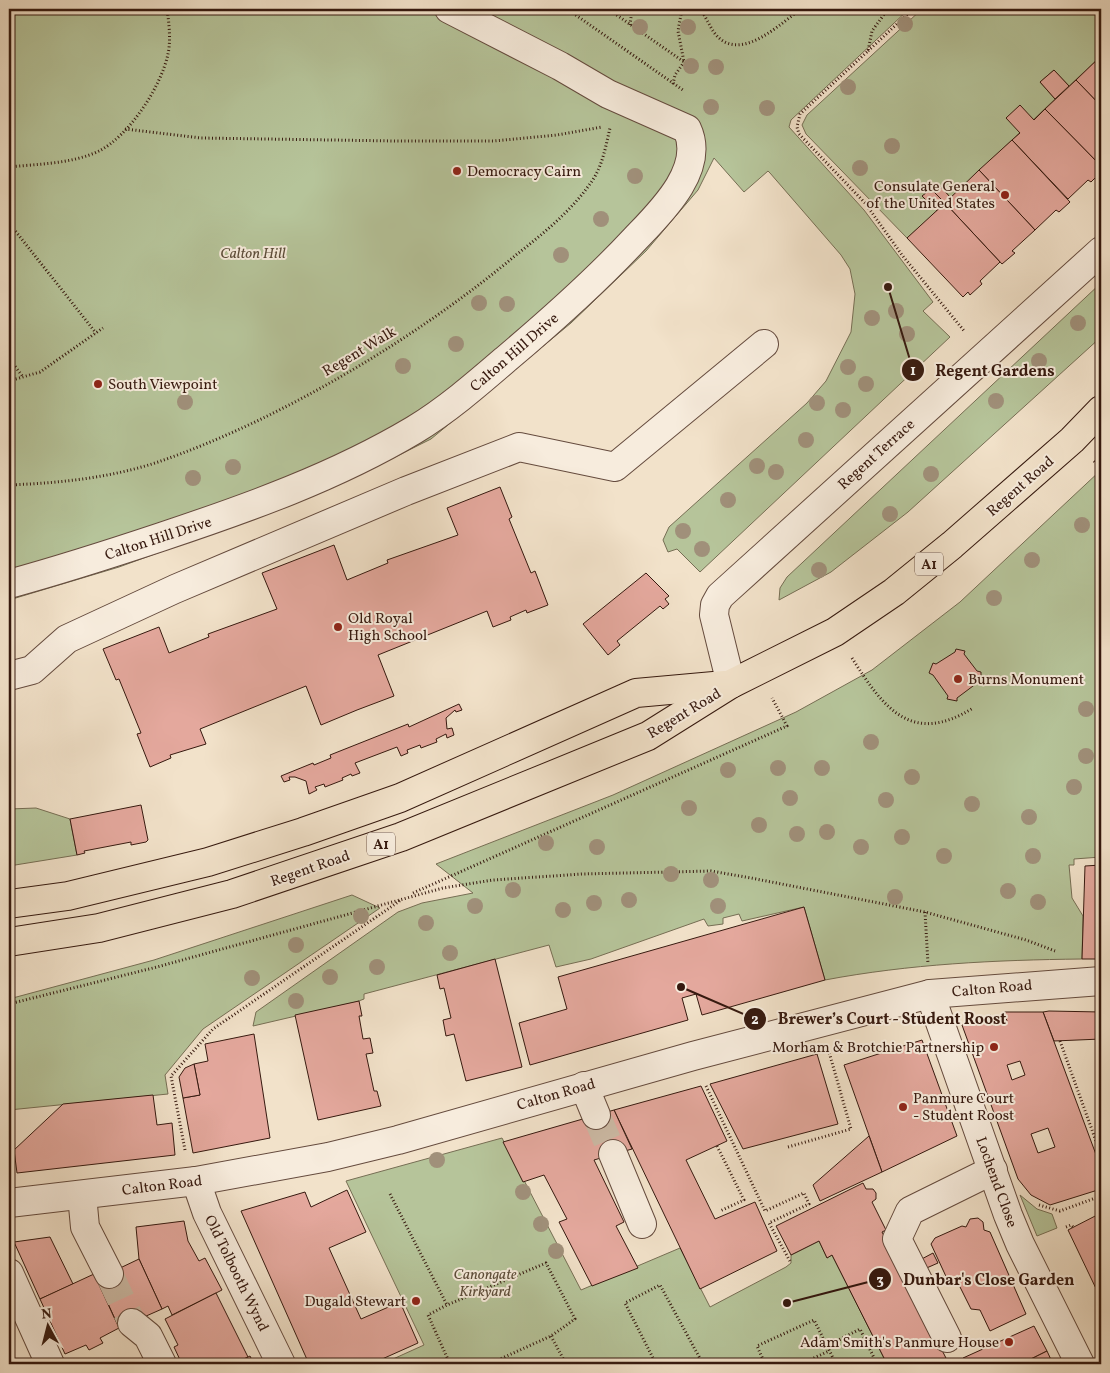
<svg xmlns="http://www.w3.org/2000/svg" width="1110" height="1373" font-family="Vollkorn,serif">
<rect width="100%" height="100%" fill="#f2e2ca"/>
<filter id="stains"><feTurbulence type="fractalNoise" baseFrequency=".004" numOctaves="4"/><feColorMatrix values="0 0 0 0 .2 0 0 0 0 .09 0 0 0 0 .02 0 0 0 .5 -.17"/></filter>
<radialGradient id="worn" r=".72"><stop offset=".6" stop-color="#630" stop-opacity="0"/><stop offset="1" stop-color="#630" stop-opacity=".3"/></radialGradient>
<!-- green -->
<g fill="#b6c49a" stroke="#766e54">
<path d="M9 9H909L791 120 789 127 864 210 933 302 923 311 950 337 700 572 677 549 668 552 663 540 669 527 807 403 826 381 851 332 855 294 850 269 841 255 770 173 768 171 744 192 714 158 698 190 646 251 571 323 431 439 379 465 265 514 119 567 9 600Z"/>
<path d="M922 9H1101V56L1069 86 1054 70 1040 82 1055 99 951 198 937 183 923 196 937 211 907 238 806 134 802 125 807 115Z"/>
<path d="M1101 283V337L908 512 831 572 779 600 780 588 787 577Z"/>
<path d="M1101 470V857L1074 859V865H1069L1072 898 1083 916 1082 959C995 960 910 964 825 980L804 907 742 921 739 914 723 918V924L708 926 704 919 591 959 556 967 549 945 364 994V999L356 1002 253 1026 256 1012 398 912 422 903 473 893 436 864 613 795 796 712 872 670 960 602Z"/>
<path d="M36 808 70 819 77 855 9 866V809Z"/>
<path d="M352 895 380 908 203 1029 165 1075 168 1094 9 1110V999L154 960Z"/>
<path d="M502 1138 581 1290 680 1248 710 1307 786 1267 791 1263V1255L819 1241 827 1258 832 1255 887 1364H382L424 1345 346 1181Z"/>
<path d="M1020 1195 1037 1209 1052 1214 1057 1228 1037 1236Z"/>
</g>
<!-- building -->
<g fill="#e4a89d" stroke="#36190f" fill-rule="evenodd">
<path d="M1101 56V106L1076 80Z"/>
<path d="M1054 70 1069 86 1055 99 1040 82Z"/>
<path d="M1076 80 1101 106V166L1045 109Z"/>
<path d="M1020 105 1034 120 1045 109 1101 166V172L1091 182 1088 180 1068 199 1012 140 1020 133 1006 118Z"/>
<path d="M1012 140 1070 202 1059 212 1056 210 1035 230 979 170Z"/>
<path d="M979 170 1035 230 1012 251 1015 253 1002 264 945 203Z"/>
<path d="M937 183 951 198 945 203 931 189Z"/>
<path d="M931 189 945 203 937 211 922 196Z"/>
<path d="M945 203 1000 262 980 281 982 284 970 295 968 292 963 297 907 238Z"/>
<path d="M500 487 512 517 509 519 531 573 535 571 548 605 527 613 526 610 510 617 511 620 493 627 487 611 378 655 394 696 357 710 321 725 306 686 200 729 206 744 170 755 171 758 150 767 137 734 141 733 119 679 116 680 103 649 159 627 169 653 209 637 208 634 277 609 262 573 334 545 347 580 388 563 387 560 458 535 447 508Z"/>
<path d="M646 573 669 596 665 599 669 604 663 609 660 606 617 641 620 645 608 655 583 624Z"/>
<path d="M956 649 965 651 964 654 977 671 981 672V683H977L957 698V701L947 699 948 696 933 675 929 673 933 663 936 664 955 652Z"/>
<path d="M459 704 462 710 456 712 455 710 446 718 447 729 452 728 454 735 447 738 446 734 436 739 437 742 421 748 420 745 407 750 408 753 401 756 397 747 355 763 360 773 352 776 351 774 342 778 343 780 325 787 324 784 315 787 317 790 309 794 306 781 295 777H289L290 780 284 782 281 776 313 763 314 765 331 758 330 755 408 724 409 727Z"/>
<path d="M141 805 148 840 146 842 131 845V842L84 851 85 853 77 855 70 819Z"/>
<path d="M1101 865V959H1082L1085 866Z"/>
<path d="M804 907 825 980 702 1015 696 994 682 998 688 1020 530 1065 519 1023 567 1009 558 977Z"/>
<path d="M495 959 522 1067 466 1081 454 1034 446 1036 443 1020 451 1018 444 988 440 989 437 975Z"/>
<path d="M359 1001 362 1016H359L363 1039 370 1038 373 1053 366 1054 374 1091H377L381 1106 318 1120 295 1015Z"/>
<path d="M1049 1011 1101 1012V1039L1054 1041 1043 1012Z"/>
<path d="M1004 1012H1043L1101 1168V1189L1050 1205 1031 1195 1018 1179 962 1025 991 1015 994 1025 998 1024 1007 1021ZM1020 1061 1025 1075 1012 1080 1007 1065ZM1048 1128 1055 1147 1038 1153 1031 1134Z"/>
<path d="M254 1034 270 1138 193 1153 183 1098 200 1095 194 1064 208 1061 205 1044Z"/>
<path d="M922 1040 957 1136 882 1172 844 1065Z"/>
<path d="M817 1054 838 1124 743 1149 710 1084Z"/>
<path d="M194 1064 200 1095 183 1098 179 1077 185 1068Z"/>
<path d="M701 1086 727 1141 686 1160 715 1219 755 1202 777 1251 700 1289 614 1110Z"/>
<path d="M153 1095 157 1125 172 1123 175 1155 17 1173 14 1150 63 1104Z"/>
<path d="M614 1110 632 1149 594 1160 624 1222 616 1226 638 1268 592 1286 559 1222 567 1219 544 1175 523 1182 503 1142Z"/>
<path d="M869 1136 882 1172 820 1201 813 1185Z"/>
<path d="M863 1183 866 1189H873L876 1193V1199L872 1202 886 1230 882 1232 949 1364H887L832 1255 827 1258 819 1241 791 1255 776 1226Z"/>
<path d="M347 1190 366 1232 329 1248 361 1319 400 1302 418 1343 371 1364H309L241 1211 305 1192 311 1207Z"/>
<path d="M1101 1213V1299L1068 1230Z"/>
<path d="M978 1218 983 1222 984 1230 990 1232 1026 1314 990 1331 980 1310 971 1309 958 1283 954 1285 949 1283 931 1244 935 1238 962 1226 966 1227 970 1219Z"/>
<path d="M184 1221 188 1241 199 1261 205 1258 222 1290 172 1315 168 1306 162 1309 139 1259 136 1227Z"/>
<path d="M50 1237 73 1284 40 1299 14 1242Z"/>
<path d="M933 1253 938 1263 922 1270 918 1261Z"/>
<path d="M139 1259 162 1309 119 1328 97 1279Z"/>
<path d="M94 1274 119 1328 100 1338 103 1343 89 1350 86 1345 65 1354 40 1299Z"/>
<path d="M944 1276 947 1282 932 1290 928 1284Z"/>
<path d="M216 1293 248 1357 234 1364H187L185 1359 181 1362 174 1347 178 1345 165 1319Z"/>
<path d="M1034 1326 1047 1351 1021 1364H966L963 1358Z"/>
<path d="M1047 1351 1053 1364H1021Z"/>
<path d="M250 1356 254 1364H234Z"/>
</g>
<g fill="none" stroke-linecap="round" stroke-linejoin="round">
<!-- minor-tunnel -->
<g stroke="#ccbaa5" stroke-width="28" stroke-dasharray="28 14" stroke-linecap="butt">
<path d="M596 1115 613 1154"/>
<path d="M109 1274 132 1323"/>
</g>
<!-- minor casing -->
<g stroke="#654b3e" stroke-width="30">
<g id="minor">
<path d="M9 584C60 570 110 554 161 537 248 508 335 477 414 430 447 410 477 384 506 359 551 321 595 282 635 239 660 213 706 169 687 129L608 94 560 66 449 9"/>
<path d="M9 676 32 670 67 639 175 589 406 491 519 447 615 467 764 344"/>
<path d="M731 684 714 615 715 605 720 596 1101 251"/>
<path d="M930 994 1008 1215 1020 1244 1080 1364"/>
<path d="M584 1086 596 1115"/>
<path d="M613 1154 642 1224"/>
<path d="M196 1181 207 1213 281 1364"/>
<path d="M82 1195 85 1227 109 1274"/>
<path d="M9 1203 196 1181 328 1157 398 1140 693 1056 930 994 1101 981"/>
<path d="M9 1273 50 1364"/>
<path d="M132 1323 148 1336 162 1364"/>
<path d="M947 1338 897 1239 910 1211 993 1170"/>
</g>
</g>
<!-- major casing -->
<g stroke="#36190f" stroke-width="30">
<g id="major">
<path d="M9 904 68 896 208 862 303 832 400 798 636 693 725 685"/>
<path d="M9 942 99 928 232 894 401 837 648 736 731 684 835 632 894 592 952 545 1072 440 1101 410"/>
</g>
</g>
<!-- path -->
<g stroke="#36190f" stroke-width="3" stroke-dasharray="1 2.5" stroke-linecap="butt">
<path d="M567 9 683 90"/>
<path d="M608 9 684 62 678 31 682 9"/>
<path d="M700 9C707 18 711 31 719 38 744 60 781 23 801 9"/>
<path d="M888 9 872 31 868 51 800 114 797 127 799 134 865 203 902 255 965 332"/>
<path d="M630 25 632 9"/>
<path d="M868 51 913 9"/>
<path d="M673 84 675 75 684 62"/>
<path d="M125 129 201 138 396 141H494L557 135 602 127"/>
<path d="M9 167C37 164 72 164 99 151 129 136 161 87 168 54 171 40 169 23 167 9"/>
<path d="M9 223 96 333"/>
<path d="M9 358 23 377"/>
<path d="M9 381 40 372 103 328"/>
<path d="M1094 461 1101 468"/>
<path d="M9 485C59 483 110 478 158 462 280 420 417 338 516 255 544 233 574 209 594 178 603 163 606 145 610 128"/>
<path d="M852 658C884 709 912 746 973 708"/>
<path d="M413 893 787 726 772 698"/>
<path d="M925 912 928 964"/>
<path d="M9 1004 157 967 443 888 493 880 582 874 711 871 751 878 925 912 1026 940 1055 951"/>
<path d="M1060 1041 1101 1155"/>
<path d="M706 1086 765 1211 804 1193 809 1204 769 1223 791 1263"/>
<path d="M717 1146 744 1200 720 1211"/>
<path d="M788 1147 851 1129 829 1052"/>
<path d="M185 1150 171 1076 213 1029 401 900"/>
<path d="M390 1194 447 1305"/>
<path d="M1039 1205 1060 1211 1101 1196"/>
<path d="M1066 1227 1071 1225 1073 1227"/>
<path d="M551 1336 566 1364"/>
<path d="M827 1346 860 1329 877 1364"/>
<path d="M450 1364 428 1315 447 1305 546 1263 575 1319 551 1336 489 1364"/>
<path d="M656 1364 625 1303 660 1285 703 1364"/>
<path d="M765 1364 757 1346 814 1320 836 1364"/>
<path d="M801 1364 829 1351"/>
</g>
<!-- minor -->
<use href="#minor" stroke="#f7ecdd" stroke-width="28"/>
<!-- major -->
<use href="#major" stroke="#f2e2ca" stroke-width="28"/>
</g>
<!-- trees -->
<g fill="#a0907a">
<circle cx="905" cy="24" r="8"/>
<circle cx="640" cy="27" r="8"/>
<circle cx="688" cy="27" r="8"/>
<circle cx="691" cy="66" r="8"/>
<circle cx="716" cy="67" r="8"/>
<circle cx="848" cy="87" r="8"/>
<circle cx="711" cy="107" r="8"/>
<circle cx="767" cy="108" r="8"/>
<circle cx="892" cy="146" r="8"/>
<circle cx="860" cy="168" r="8"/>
<circle cx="635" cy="176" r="8"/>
<circle cx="601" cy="219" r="8"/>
<circle cx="561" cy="255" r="8"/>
<circle cx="479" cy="303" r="8"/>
<circle cx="507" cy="304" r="8"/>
<circle cx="896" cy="311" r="8"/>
<circle cx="872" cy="318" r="8"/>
<circle cx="1078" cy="323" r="8"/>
<circle cx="907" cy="334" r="8"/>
<circle cx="456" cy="344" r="8"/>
<circle cx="1039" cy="361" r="8"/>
<circle cx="403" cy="366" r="8"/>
<circle cx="848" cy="367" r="8"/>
<circle cx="866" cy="384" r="8"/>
<circle cx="996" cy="401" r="8"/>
<circle cx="185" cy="402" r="8"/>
<circle cx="817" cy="403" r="8"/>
<circle cx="843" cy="410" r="8"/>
<circle cx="806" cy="440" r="8"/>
<circle cx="757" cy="466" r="8"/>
<circle cx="233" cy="467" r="8"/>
<circle cx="776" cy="472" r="8"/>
<circle cx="931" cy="474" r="8"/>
<circle cx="193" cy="478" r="8"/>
<circle cx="728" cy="500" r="8"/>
<circle cx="890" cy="514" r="8"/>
<circle cx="1082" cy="525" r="8"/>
<circle cx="683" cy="531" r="8"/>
<circle cx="702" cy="549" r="8"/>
<circle cx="1032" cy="560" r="8"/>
<circle cx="819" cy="570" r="8"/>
<circle cx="994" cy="598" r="8"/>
<circle cx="1086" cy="709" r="8"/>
<circle cx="871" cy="742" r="8"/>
<circle cx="1086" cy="756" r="8"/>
<circle cx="778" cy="768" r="8"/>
<circle cx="822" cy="768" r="8"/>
<circle cx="728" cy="770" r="8"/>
<circle cx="912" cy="777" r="8"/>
<circle cx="1074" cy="787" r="8"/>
<circle cx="790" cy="798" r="8"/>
<circle cx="886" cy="800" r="8"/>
<circle cx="972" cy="804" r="8"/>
<circle cx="689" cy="808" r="8"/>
<circle cx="1029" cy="817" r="8"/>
<circle cx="759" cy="825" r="8"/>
<circle cx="827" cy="832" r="8"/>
<circle cx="797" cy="834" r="8"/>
<circle cx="902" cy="837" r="8"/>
<circle cx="546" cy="843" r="8"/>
<circle cx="597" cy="847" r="8"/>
<circle cx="861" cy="847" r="8"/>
<circle cx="944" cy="856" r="8"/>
<circle cx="1033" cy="856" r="8"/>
<circle cx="671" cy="874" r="8"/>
<circle cx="711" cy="880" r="8"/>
<circle cx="513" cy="890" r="8"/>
<circle cx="1008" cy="891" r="8"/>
<circle cx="895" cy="897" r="8"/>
<circle cx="629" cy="900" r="8"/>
<circle cx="1038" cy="902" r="8"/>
<circle cx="594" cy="903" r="8"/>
<circle cx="475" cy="906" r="8"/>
<circle cx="718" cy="906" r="8"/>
<circle cx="563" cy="910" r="8"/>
<circle cx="361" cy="916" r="8"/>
<circle cx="426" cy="923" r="8"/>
<circle cx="296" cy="945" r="8"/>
<circle cx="450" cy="953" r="8"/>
<circle cx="377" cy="967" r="8"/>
<circle cx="330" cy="977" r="8"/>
<circle cx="252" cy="978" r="8"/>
<circle cx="296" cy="1001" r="8"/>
<circle cx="437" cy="1160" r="8"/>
<circle cx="523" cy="1192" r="8"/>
<circle cx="541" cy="1224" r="8"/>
<circle cx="556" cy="1251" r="8"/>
</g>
<!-- markers -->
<g fill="#8f2418" stroke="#f7ecdd" stroke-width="2">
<circle cx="457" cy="171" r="5"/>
<circle cx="1005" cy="195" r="5"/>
<circle cx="98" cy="384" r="5"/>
<circle cx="338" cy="627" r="5"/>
<circle cx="958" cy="679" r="5"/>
<circle cx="994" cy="1047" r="5"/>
<circle cx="903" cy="1107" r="5"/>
<circle cx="416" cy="1301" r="5"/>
<circle cx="1009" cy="1342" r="5"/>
</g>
<g text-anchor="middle" stroke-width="4" stroke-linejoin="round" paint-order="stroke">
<!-- shield labels -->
<g fill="#f7ecdd" stroke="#70584d" stroke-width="1">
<rect x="915" y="552.5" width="28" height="23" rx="4"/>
<rect x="367" y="832.5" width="28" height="23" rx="4"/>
</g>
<g font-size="14" font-weight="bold" fill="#36190f">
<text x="929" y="569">A1</text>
<text x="381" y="849">A1</text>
</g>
<!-- poi labels -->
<g font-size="15" fill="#36190f" stroke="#f7ecdd" text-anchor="start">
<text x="467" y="176">Democracy Cairn</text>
<text x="995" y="191" text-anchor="end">Consulate General<tspan x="995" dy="17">of the United States</tspan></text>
<text x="108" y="389">South Viewpoint</text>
<text x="348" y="623">Old Royal<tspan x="348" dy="17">High School</tspan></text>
<text x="968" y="684">Burns Monument</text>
<text x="984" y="1052" text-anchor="end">Morham &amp; Brotchie Partnership</text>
<text x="913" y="1103">Panmure Court<tspan x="913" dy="17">- Student Roost</tspan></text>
<text x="406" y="1306" text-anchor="end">Dugald Stewart</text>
<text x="999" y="1347" text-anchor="end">Adam Smith's Panmure House</text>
</g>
<!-- park labels -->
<g font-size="15" font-style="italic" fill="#5c4c39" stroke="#f7ecdd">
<text x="253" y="258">Calton Hill</text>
<text x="485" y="1279">Canongate<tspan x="485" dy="17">Kirkyard</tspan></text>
</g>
<!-- street labels -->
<g font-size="15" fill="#36190f" stroke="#f7ecdd">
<text transform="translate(359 351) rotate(-31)" y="5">Regent Walk</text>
<text transform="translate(514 352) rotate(-41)" y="5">Calton Hill Drive</text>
<text transform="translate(876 454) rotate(-42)" y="5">Regent Terrace</text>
<text transform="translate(1020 486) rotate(-41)" y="5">Regent Road</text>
<text transform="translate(158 538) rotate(-18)" y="5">Calton Hill Drive</text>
<text transform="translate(684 713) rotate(-31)" y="5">Regent Road</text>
<text transform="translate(310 868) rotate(-19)" y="5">Regent Road</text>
<text transform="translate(992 988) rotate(-5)" y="5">Calton Road</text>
<text transform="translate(556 1094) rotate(-16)" y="5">Calton Road</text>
<text transform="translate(997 1182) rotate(70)" y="5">Lochend Close</text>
<text transform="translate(162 1185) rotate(-7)" y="5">Calton Road</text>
<text transform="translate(237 1273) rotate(64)" y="5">Old Tolbooth Wynd</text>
</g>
</g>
<!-- callouts -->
<path fill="none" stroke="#36190f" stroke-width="2" d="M888 287L913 370M681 987L755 1019M787 1303L880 1279"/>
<g fill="#36190f" stroke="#f7ecdd" stroke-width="2">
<circle cx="888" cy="287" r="5"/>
<circle cx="681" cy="987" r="5"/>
<circle cx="787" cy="1303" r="5"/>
<circle cx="913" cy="370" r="12"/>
<circle cx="755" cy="1019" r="12"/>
<circle cx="880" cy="1279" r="12"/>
</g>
<g font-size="15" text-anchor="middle" font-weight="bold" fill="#fff">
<text x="913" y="375">1</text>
<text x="755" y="1024">2</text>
<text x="880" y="1284">3</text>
</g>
<g font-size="16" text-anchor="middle" font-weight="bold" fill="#36190f" stroke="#f7ecdd" stroke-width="4" stroke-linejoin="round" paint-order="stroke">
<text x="995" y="376">Regent Gardens</text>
<text x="892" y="1024">Brewer’s Court - Student Roost</text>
<text x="989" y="1285">Dunbar's Close Garden</text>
</g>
<!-- margin -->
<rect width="1110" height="1373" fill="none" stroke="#f2e2ca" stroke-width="30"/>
<rect x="10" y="10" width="1090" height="1353" fill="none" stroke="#36190f" stroke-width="2.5"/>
<rect x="15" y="15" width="1080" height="1343" fill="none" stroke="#36190f"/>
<!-- north arrow -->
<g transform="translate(48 1326) rotate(353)" stroke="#f7ecdd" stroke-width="4" paint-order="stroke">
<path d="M0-4L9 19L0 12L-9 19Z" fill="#36190f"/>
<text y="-8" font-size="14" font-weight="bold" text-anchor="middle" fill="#36190f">N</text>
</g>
<rect width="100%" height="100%" filter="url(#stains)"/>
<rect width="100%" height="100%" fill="url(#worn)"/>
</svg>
